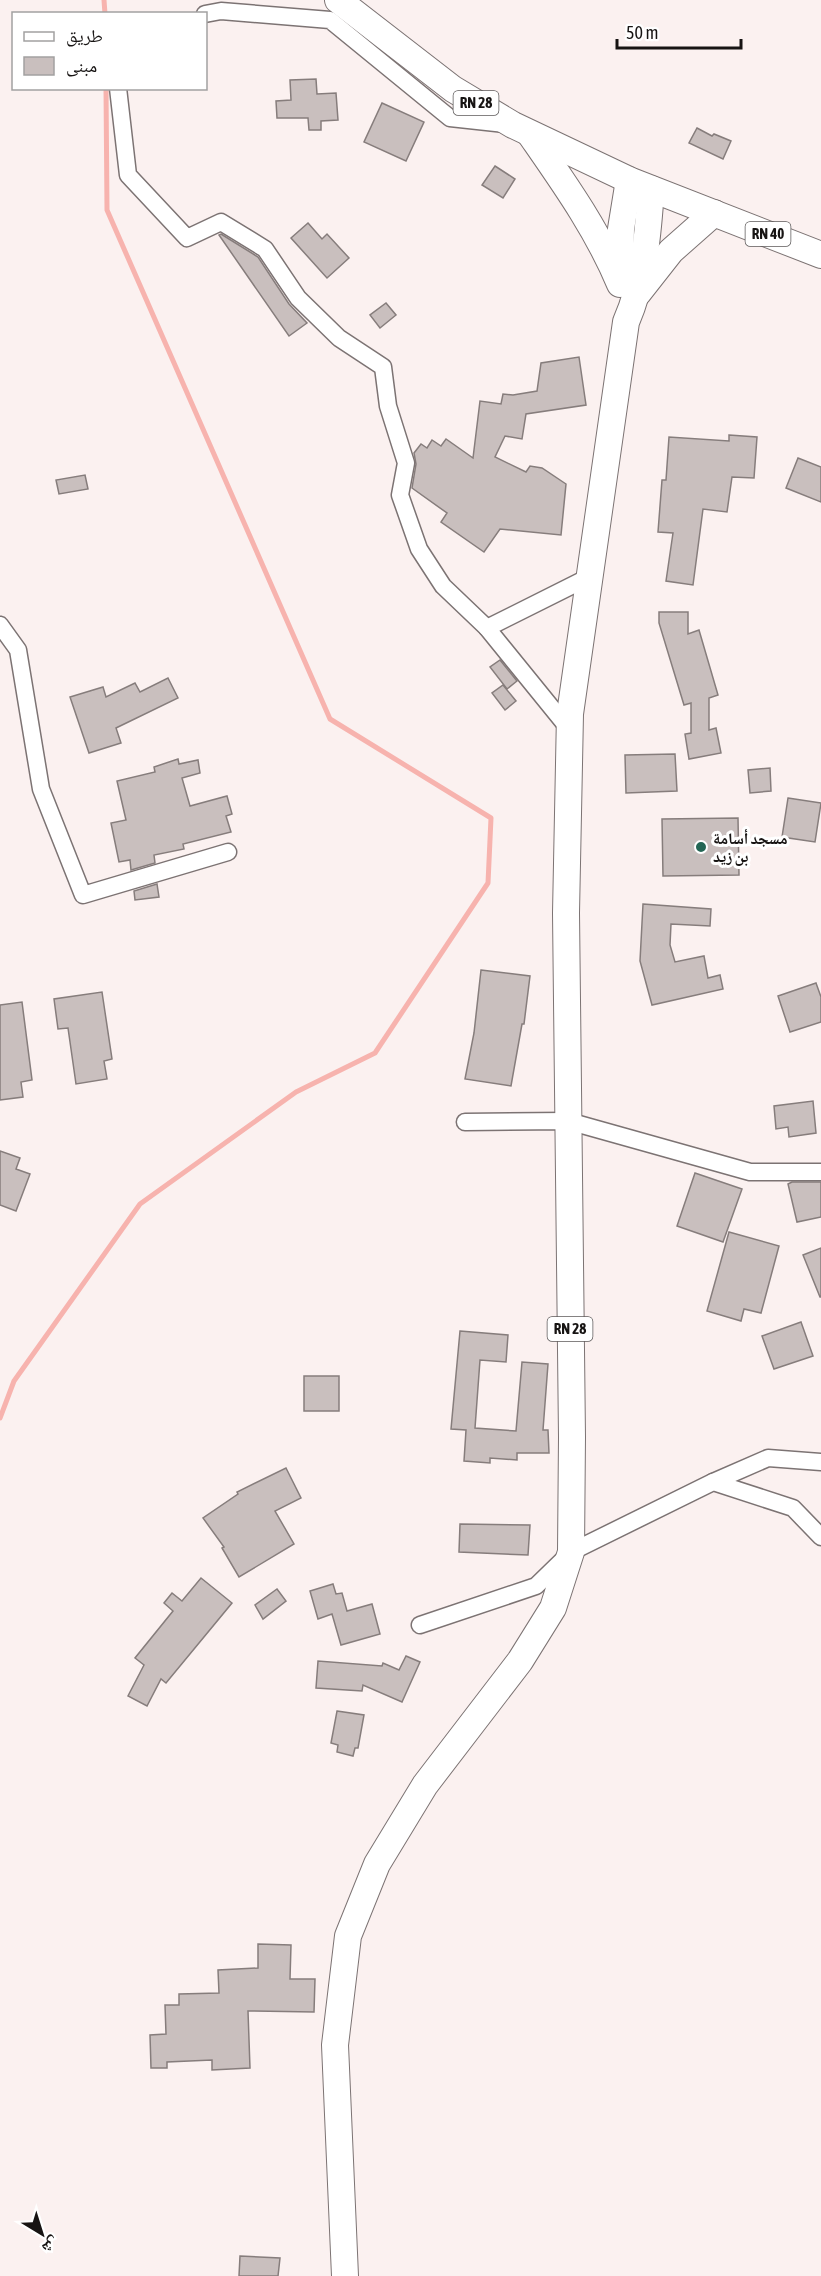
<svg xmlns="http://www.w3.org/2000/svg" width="821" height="2276" font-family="'Asap Condensed','Noto Naskh Arabic',sans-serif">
<rect width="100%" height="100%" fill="#fbf1f0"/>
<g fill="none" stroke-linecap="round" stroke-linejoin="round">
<!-- stream -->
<g stroke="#f7b3ae" stroke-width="5">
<path d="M104 0 105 14"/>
<path d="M0 1418 14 1381 140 1204 296 1092 375 1053 488 883 491 818 330 719 107 210 106 88"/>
</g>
</g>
<!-- building -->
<g fill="#c9bfbe" stroke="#867d7c" stroke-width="1.5">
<path d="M316 79 317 94 336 93 338 120 321 121V130H309L308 118H277L276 101 291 100 290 80Z"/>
<path d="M382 103 424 122 406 161 364 142Z"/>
<path d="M697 128 712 136 714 134 731 141 723 159 689 143Z"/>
<path d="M495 166 515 179 503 198 482 185Z"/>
<path d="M308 223 322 239 327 234 349 258 327 278 291 238Z"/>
<path d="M221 234 258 257 289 304 307 323 289 336 219 235Z"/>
<path d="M386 303 396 315 380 328 370 315Z"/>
<path d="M579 357 586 405 526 414 522 439 505 436 495 457 526 472 530 466 542 468 566 484 561 535 500 529 484 552 441 522 447 513 412 488 416 464 414 453 421 444 427 448 432 440 441 446 446 439 473 458 480 401 501 404 503 394 513 395 537 391 541 363Z"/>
<path d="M729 435 757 437 754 478 732 477 727 512 703 509 693 585 666 581 673 533 658 532 662 480H666L669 437 729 441Z"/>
<path d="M798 458 821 467V502L786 488Z"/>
<path d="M85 475 88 489 59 494 56 480Z"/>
<path d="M659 612H688V634L699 630 718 695 709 698V730L716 728 721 753 689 759 685 734 691 733V703L684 705 659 623Z"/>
<path d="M500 660 517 681 507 689 490 667Z"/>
<path d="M168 678 178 698 116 728 121 743 89 753 70 697 103 687 106 697 135 683 140 692Z"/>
<path d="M503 685 516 701 505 710 492 693Z"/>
<path d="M675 754 677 791 626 793 625 755Z"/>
<path d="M178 759 179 764 198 760 200 773 182 778 190 806 227 796 232 814 226 816 231 832 183 844 184 849 154 855 155 863 131 870 130 860 119 862 111 823 126 820 117 781 155 772 154 767Z"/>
<path d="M770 768 771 791 750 793 748 770Z"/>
<path d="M788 798 821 803 815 842 782 837Z"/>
<path d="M738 818 739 875 663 876 662 819Z"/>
<path d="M157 884 159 897 135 900 134 891Z"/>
<path d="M643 904 711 909 710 926 671 924 670 945 675 962 704 956 708 978 720 975 723 989 652 1005 640 961Z"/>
<path d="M481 970 530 976 524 1024H522L511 1086 465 1079 474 1033Z"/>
<path d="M816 983 821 997V1022L790 1032 778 996Z"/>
<path d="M102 992 112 1059 104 1061 107 1079 76 1084 68 1028 58 1029 54 999Z"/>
<path d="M22 1002 32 1080 21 1082 23 1097 0 1100V1005Z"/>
<path d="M813 1101 816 1133 789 1137 788 1127 776 1129 774 1106Z"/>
<path d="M0 1151 20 1158 16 1169 30 1174 16 1211 0 1205Z"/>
<path d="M695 1173 742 1189 723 1242 677 1226Z"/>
<path d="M792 1182H821V1217L797 1222 788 1184Z"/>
<path d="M729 1232 779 1246 761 1313 744 1309 741 1321 707 1311Z"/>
<path d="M821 1248V1297H820L803 1255Z"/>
<path d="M801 1322 813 1356 774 1369 762 1336Z"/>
<path d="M460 1331 508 1335 506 1362 480 1360 475 1428 516 1431 522 1362 548 1364 543 1430H548L549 1453H517V1460L490 1458V1463L464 1461 466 1430 451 1429Z"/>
<rect x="304" y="1376" width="35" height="35"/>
<path d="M286 1468 301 1498 275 1511 294 1544 239 1577 222 1548 224 1547 203 1518 238 1494 237 1492Z"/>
<path d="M460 1524 530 1525 528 1555 459 1552Z"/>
<path d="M201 1578 232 1603 166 1683 161 1679 147 1706 128 1696 144 1665 135 1658 173 1611 164 1603 172 1593 182 1601Z"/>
<path d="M333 1584 336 1594 342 1593 347 1611 372 1604 380 1634 341 1645 332 1614 318 1619 310 1591Z"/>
<path d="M277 1589 286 1601 263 1619 255 1605Z"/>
<path d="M406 1656 420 1662 402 1702 363 1685 362 1691 316 1688 318 1661 382 1666 383 1663 399 1670Z"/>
<path d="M337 1711 364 1715 358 1748H355L353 1756 337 1752 338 1745 331 1743Z"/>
<path d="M258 1944 291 1945 290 1979H315L314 2012 248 2011 250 2068 212 2070V2060L167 2062V2068H151L150 2035 166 2034 165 2005H179V1994L219 1993 218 1970 258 1968Z"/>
<path d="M240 2256 280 2258 278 2276H239Z"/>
</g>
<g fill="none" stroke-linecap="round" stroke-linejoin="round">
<!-- street casing -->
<g stroke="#7c7373" stroke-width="19">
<g id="street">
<path d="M205 14 221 11 330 20 450 118 505 124"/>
<path d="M118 88 128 175 187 238 221 222 265 249 298 298 339 338 383 367 388 406 406 463 400 495 419 549 443 586 487 628"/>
<path d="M0 625 18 650 41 789 83 895 228 852"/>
<path d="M569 729 487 628 589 577"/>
<path d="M465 1122 568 1121 750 1172H821"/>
<path d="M713 1482 768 1458 821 1462"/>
<path d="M420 1625 536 1586 571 1552 713 1482 793 1508 821 1537"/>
</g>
</g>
<!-- primary casing -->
<g stroke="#7c7373" stroke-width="28">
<g id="primary">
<path d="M338 0 453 89 513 125 629 180 821 255"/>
<path d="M530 134C564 183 597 229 620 284"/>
<path d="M620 272 621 229 629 180"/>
<path d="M638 293 671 251 714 213"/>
<path d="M345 2276 335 2045 348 1936 377 1864 425 1785 520 1661 553 1608 571 1552 572 1437 566 913 570 714 626 322C644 281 648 234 651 189"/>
</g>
</g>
<!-- street -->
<use href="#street" stroke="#fff" stroke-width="16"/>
<!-- primary -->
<use href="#primary" stroke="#fff" stroke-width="26"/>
</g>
<!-- markers -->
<circle fill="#246655" stroke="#fff" stroke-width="2" cx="701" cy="847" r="6"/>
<g text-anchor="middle" stroke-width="6" stroke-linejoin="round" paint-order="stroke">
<!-- shield labels -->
<g fill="#fff" stroke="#5d5a5a" stroke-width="1.5">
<rect x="453.5" y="91" width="45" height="24" rx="4.5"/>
<rect x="745.5" y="222" width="45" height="24" rx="4.5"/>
<rect x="547.5" y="1317" width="45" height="24" rx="4.5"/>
</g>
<g font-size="15" font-weight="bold" fill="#171413">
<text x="476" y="108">RN 28</text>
<text x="768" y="239">RN 40</text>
<text x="570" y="1334">RN 28</text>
</g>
<!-- poi labels -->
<g font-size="16" font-weight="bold" fill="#171413" stroke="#fff" text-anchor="start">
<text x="713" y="844">مسجد أسامة<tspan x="713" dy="18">بن زيد</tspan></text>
</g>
</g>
<!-- legend -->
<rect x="12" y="12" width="195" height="78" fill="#ffffff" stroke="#a2a1a1" stroke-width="1.5"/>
<rect x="24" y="32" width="30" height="9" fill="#ffffff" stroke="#a2a1a1" stroke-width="1.5"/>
<text x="66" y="42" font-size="18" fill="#171413">طريق</text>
<rect x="24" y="57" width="30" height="18" fill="#c9bfbe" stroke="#a2a1a1" stroke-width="1.5"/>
<text x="66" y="72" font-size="18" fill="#171413">مبنى</text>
<!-- north arrow -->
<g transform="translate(42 2234) rotate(142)" stroke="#ffffff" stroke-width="4.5" paint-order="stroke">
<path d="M0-4.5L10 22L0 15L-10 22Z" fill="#171413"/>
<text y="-9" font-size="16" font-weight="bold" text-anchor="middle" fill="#171413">ش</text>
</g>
<!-- scale -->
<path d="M617 39v9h124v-9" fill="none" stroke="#171413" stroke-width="3"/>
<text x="626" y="39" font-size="18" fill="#171413" stroke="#ffffff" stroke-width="4.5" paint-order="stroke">50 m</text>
</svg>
